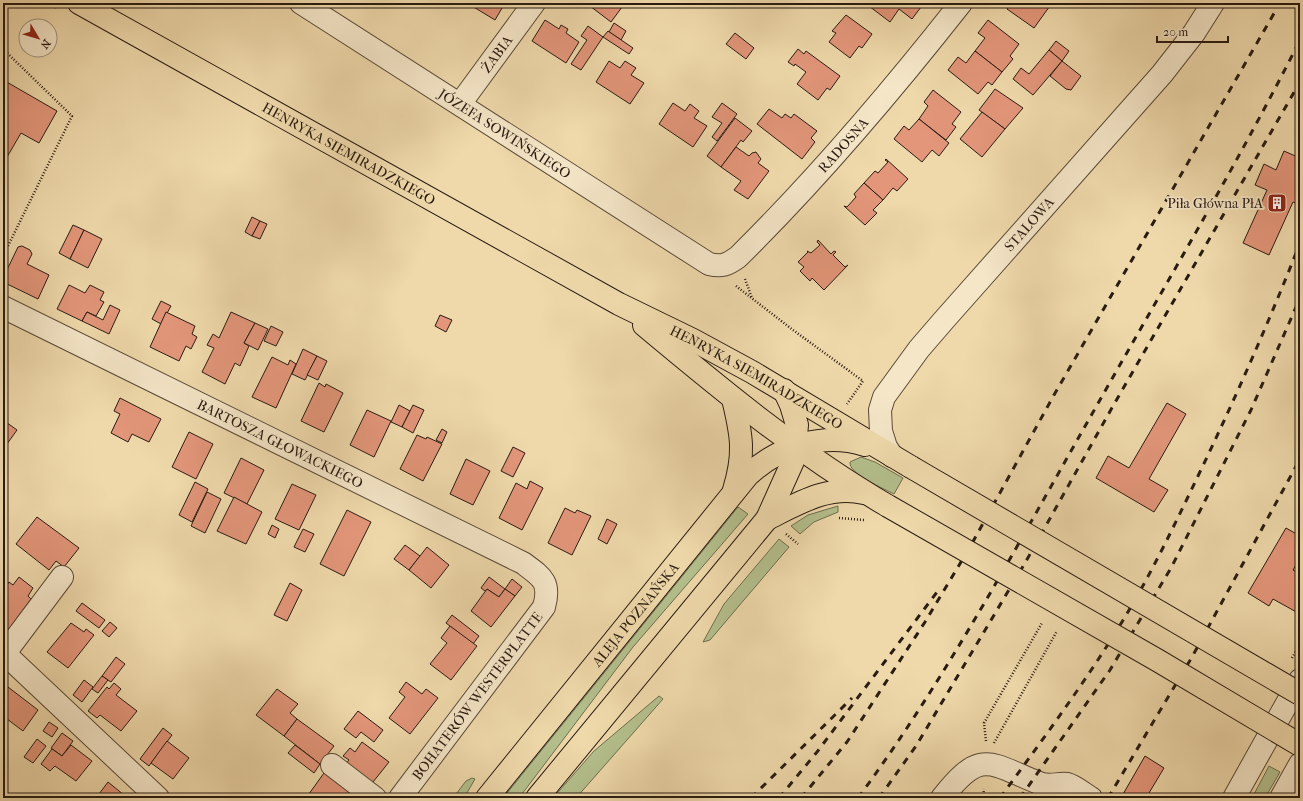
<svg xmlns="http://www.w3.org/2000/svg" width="1303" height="801" font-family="'IM FELL French Canon',serif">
<rect width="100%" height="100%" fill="#efd9ab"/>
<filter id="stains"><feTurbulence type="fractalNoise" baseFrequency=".005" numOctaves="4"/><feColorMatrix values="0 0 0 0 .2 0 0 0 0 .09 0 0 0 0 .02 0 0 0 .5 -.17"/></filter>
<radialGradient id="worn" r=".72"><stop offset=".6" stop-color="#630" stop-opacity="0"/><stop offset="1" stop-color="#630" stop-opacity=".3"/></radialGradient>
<!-- green -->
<g fill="#b4c08d" stroke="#6e6e4f">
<path d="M861 457 875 462 903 478 894 494C885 489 848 474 850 462Z"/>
<path d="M838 506V512L814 522 800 534 791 526 808 515Z"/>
<path d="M738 507 748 514 633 647 519 798H503Z"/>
<path d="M779 539 789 547 710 640 703 642 724 604Z"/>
<path d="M659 696 663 699 576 798H553L594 751Z"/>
<path d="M1269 766 1280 772 1265 798H1252Z"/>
<path d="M472 778 475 779 464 798H453L466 781Z"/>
</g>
<!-- building -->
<g fill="#e3967a" stroke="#291b11">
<path d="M467 3H505L495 20Z"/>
<path d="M586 3H625L611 22Z"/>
<path d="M865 3H924L912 19 899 9 890 22Z"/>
<path d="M1011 3H1052L1034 28 1007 9Z"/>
<path d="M846 15 872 34 862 48 859 46 850 58 829 42 836 33 832 31Z"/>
<path d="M545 20 559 29 561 25 568 29 566 33 579 42 566 63 532 41Z"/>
<path d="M988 20 1019 44 1010 56 1013 59 1002 72 975 51 985 38 978 33Z"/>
<path d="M614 23 626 31 621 40 609 32Z"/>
<path d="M588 26 603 37 581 70 571 64 587 40 581 36Z"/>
<path d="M608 31 633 48 629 54 603 37Z"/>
<path d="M735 33 754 48 746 59 726 44Z"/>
<path d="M1056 41 1069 51 1062 61 1049 50Z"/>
<path d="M798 49 804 54 806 51 840 76 830 90 827 88 818 100 797 84 806 72 795 64 794 66 788 62Z"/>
<path d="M1049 50 1062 61 1033 95 1013 79 1021 68 1029 74Z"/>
<path d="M975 51 1002 72 992 85 988 82 978 94 948 70 958 57 966 63Z"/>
<path d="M609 61 620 68 625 61 636 68 631 75 644 83 630 104 596 82Z"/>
<path d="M1062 61 1081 76 1071 90 1066 89 1050 76Z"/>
<path d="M5 81 57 111 39 143 21 133 3 164V85Z"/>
<path d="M995 89 1023 108 1005 129 979 110Z"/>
<path d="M933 90 961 112 952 124 956 127 946 140 919 119 928 106 924 102Z"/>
<path d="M673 103 685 111 690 104 699 111 694 118 707 126 693 147 659 124Z"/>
<path d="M722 103 737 114 717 141 712 137 722 123 712 117Z"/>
<path d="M769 109 782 118 785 114 791 118 794 114 817 131 811 138 815 142 802 159 757 124Z"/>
<path d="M982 112 1005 129 982 157 960 139Z"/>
<path d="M735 118 752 131 743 142 741 140 721 167 707 156Z"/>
<path d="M919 119 949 143 939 156 932 150 922 162 894 139 904 126 909 130Z"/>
<path d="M736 147 749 156 752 153 756 152 761 159 758 163 769 171 748 199 734 190 741 181 721 167Z"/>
<path d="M1284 151 1300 158V205L1293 202 1269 255 1243 243 1267 190 1255 185 1264 164 1276 170Z"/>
<path d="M886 159 908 179 897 191 893 188 883 200 864 183 875 171 878 173 888 162 885 160Z"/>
<path d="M864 183 883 200 873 210 877 213 865 225 844 206 847 207 856 197 854 194Z"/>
<path d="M252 217 260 221 252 236 245 232Z"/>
<path d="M260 221 267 224 260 239 252 236Z"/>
<path d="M73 225 84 230 70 259 59 253Z"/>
<path d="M84 230 102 239 88 268 70 259Z"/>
<path d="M818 240 831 254 834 251 836 252 833 255 845 267 848 265 824 290 812 278 810 281 800 271 804 267 798 262 808 252 807 251 811 253 820 245 817 242Z"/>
<path d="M22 246 30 250 32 254 27 264 49 275 38 299 3 282V278L18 247Z"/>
<path d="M69 285 85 293 90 285 104 292 100 300 104 302 96 316 87 312 82 321 57 309Z"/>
<path d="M161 301 171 306 161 324 152 319Z"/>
<path d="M110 305 120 310 109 334 82 321 87 312 103 320Z"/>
<path d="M166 312 195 326 192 334 197 337 191 349 186 346 179 361 150 347Z"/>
<path d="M231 312 255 323 244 343 249 346 240 366 235 363 225 384 202 372 214 348 207 345 213 334 219 338Z"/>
<path d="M440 315 452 320 446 332 435 326Z"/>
<path d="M255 323 268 329 258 350 244 343Z"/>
<path d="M271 326 283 332 276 346 264 341Z"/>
<path d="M303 349 317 356 305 380 292 374Z"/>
<path d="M317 356 327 361 318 380 307 375Z"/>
<path d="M272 357 288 365 290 360 296 364 276 408 252 397Z"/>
<path d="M319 383 325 387 326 384 343 393 324 432 301 421Z"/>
<path d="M120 398 161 419 149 442 132 434 128 442 111 433 120 414 114 411Z"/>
<path d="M1167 403 1186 414 1149 479 1168 490 1154 512 1096 478 1108 456 1129 468Z"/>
<path d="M399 405 410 411 402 427 391 422Z"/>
<path d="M413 405 424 410 413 433 402 427Z"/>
<path d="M367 410 391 421 374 457 350 445Z"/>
<path d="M3 420 17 430 7 444 3 442Z"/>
<path d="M442 429 447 432 442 443 436 440Z"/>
<path d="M189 432 213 444 196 479 172 467Z"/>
<path d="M417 435 426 439 427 437 442 444 423 481 400 469Z"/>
<path d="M513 447 525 453 513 477 501 471Z"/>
<path d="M241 458 264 470 247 504 224 493Z"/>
<path d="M466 459 490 471 473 505 450 494Z"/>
<path d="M530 481 543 488 522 530 499 518 516 483 527 489Z"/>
<path d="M195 482 208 489 192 522 179 515Z"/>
<path d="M292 484 316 495 299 530 275 519Z"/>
<path d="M207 492 221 499 205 533 191 526Z"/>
<path d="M234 497 262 512 246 544 217 531Z"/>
<path d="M565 508 575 513 577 510 591 516 572 555 548 543Z"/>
<path d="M347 510 371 522 344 576 320 564Z"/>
<path d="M37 517 79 548 64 567 56 561 49 570 16 544Z"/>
<path d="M607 519 617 524 607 544 598 539Z"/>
<path d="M272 525 279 529 275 538 268 534Z"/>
<path d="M1286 528 1300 536V558L1293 570 1300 574V614L1273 599 1269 606 1248 593Z"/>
<path d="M303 529 314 534 305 552 294 547Z"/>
<path d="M405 545 420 556 409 570 394 559Z"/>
<path d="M427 547 449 565 431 588 409 570Z"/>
<path d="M19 577 33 588 28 596 31 599 5 634 3 632V591L9 582 13 585Z"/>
<path d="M489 577 505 589 499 597 487 589 485 591 481 588Z"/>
<path d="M512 579 522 587 515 596 505 589Z"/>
<path d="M290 583 302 590 287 621 274 615Z"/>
<path d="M487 589 499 597 505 589 515 596 491 627 471 611Z"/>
<path d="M82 603 105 620 99 628 76 611Z"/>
<path d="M452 615 479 636 473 644 446 623Z"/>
<path d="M110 622 117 628 109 637 102 631Z"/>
<path d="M71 623 84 632 86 629 94 635 68 668 47 652Z"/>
<path d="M450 626 477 646 451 680 430 664 447 643 441 638Z"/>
<path d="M116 657 125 664 111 682 102 676Z"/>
<path d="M102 676 108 680 98 693 92 689Z"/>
<path d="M84 680 93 687 82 702 73 695Z"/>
<path d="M406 682 422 694 426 689 438 698 410 734 389 718 405 697 399 692Z"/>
<path d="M114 683 121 689 116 695 137 711 121 731 100 715 97 718 88 711 107 687 109 689Z"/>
<path d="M8 687 38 710 23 731 3 716V694Z"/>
<path d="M277 689 298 704 290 713 297 719 284 736 256 715Z"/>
<path d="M358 711 383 730 374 742 361 732 356 738 344 729Z"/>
<path d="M297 719 334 746 320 764 284 736Z"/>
<path d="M49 722 58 728 52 737 43 731Z"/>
<path d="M163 728 172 735 149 766 140 759Z"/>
<path d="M62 733 73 741 62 756 51 748Z"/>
<path d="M37 739 46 746 33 763 24 757Z"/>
<path d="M167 741 189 758 173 779 151 763Z"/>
<path d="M362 742 389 762 369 787 343 767 349 760 343 756 350 748 355 752Z"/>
<path d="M71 745 92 761 76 781 55 766 50 771 41 764 52 749 62 756Z"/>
<path d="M295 745 320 764 314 773 288 753Z"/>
<path d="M1145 756 1164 768 1146 798H1125L1122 796Z"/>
<path d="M324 773 350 793 346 798H328L325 796 324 798H306Z"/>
<path d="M108 782 124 795 122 798H96Z"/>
<path d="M262 793 269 798H258Z"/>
</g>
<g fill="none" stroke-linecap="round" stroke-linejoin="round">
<!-- minor casing -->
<g stroke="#5a4a38" stroke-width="24">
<g id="minor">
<path id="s1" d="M301 3 709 264C722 267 727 265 738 257 818 178 891 92 961 3"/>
<path id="s2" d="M460 104 534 3"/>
<path id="s3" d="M3 307 523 563C542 577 551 582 544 607L400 798"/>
<path id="s4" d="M892 456 886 447 881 431 880 410 884 397 919 349 944 320 1162 74 1194 33 1213 3"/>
<path d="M3 652 158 798"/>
<path d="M5 653 62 577"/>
<path d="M332 765 375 798"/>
<path d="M942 798C981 748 989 763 1039 783 1048 787 1058 783 1067 784 1075 786 1084 794 1091 798"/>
<path d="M1234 798 1300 680"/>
<path d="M1281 798 1300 764"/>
</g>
</g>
<!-- major casing -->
<g stroke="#291b11" stroke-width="24">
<g id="major">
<path id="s5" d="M79 3 619 304 693 340 752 372 911 467"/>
<path d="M644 325C723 391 799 454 888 506"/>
<path d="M733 399C742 436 745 454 734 490"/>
<path d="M767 519C799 503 828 485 864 493"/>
<path id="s6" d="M487 798 748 475C780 446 823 432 865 445"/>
<path d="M537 798 767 519 793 461 795 447 797 425 791 405 784 390"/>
</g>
</g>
<!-- path -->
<g stroke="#291b11" stroke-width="2.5" stroke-dasharray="1 2" stroke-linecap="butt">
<path d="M47 3 57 8"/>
<path d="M3 49 72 116 3 256"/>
<path d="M745 279 752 298"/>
<path d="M736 286 793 330 863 381 847 404"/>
<path d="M839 518 864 520"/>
<path d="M786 534 798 544"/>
<path d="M1292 658 1300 644"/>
<path d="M986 741 984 723 1042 623"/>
<path d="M994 743 1057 631"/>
<path d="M983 798 984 789"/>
</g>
<!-- minor -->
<use href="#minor" stroke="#f5e6c8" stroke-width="22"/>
<!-- major -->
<use href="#major" stroke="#efd9ab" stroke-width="22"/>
<!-- rail -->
<g stroke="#291b11" stroke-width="3" stroke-dasharray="7 7" stroke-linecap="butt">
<path d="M751 798 852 698"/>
<path d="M779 798 817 752 937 592"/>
<path d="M801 798 847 742 925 622 970 547 1054 395 1280 3"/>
<path d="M858 798C946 679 1019 542 1092 414 1162 290 1236 167 1300 40"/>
<path d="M879 798 916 746 1025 563 1113 406 1300 82"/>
<path d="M1000 798C1043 739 1087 680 1125 617 1152 572 1175 524 1198 476 1235 399 1269 322 1300 243"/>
<path d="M1020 798 1110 670 1171 568 1251 410 1300 298"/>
<path d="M1108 798 1192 657 1300 459"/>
</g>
<!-- major-bridge casing -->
<g stroke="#291b11" stroke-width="24" stroke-linecap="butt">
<g id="major-bridge">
<path d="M911 467 1300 694"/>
<path d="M888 506 1157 660 1300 745"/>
</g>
</g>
<!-- major-bridge -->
<use href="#major-bridge" stroke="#efd9ab" stroke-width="22"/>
</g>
<!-- icons -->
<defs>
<g id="building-square" transform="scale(1)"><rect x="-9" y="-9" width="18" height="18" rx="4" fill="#8f2418" stroke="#f5e6c8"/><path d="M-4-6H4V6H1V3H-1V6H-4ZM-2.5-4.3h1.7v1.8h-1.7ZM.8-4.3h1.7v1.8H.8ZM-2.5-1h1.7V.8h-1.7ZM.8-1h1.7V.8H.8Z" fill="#fff"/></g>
</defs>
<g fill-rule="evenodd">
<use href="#building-square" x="1277" y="203"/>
</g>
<g text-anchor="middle" stroke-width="3.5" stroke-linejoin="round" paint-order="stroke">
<!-- street labels -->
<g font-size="14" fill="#291b11" stroke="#f5e6c8">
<text dy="5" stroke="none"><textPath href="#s2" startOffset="62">ŻABIA</textPath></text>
<text dy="5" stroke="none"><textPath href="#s1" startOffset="242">JÓZEFA SOWIŃSKIEGO</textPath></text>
<text dy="5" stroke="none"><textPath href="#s1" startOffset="669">RADOSNA</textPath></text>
<text dy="5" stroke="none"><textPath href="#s5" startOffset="309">HENRYKA SIEMIRADZKIEGO</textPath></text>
<text dy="5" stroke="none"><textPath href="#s4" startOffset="288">STALOWA</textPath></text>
<text dy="5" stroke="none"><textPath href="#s5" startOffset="774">HENRYKA SIEMIRADZKIEGO</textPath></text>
<text dy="5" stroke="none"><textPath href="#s3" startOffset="309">BARTOSZA GŁOWACKIEGO</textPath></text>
<text dy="5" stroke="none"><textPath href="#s6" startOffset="236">ALEJA POZNAŃSKA</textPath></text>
<text transform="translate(477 696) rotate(-53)" y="5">BOHATERÓW WESTERPLATTE</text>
</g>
<!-- poi labels -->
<g font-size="14" fill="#291b11" stroke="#f5e6c8" text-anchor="end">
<text x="1263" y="208">Piła Główna PłA</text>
</g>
</g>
<!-- margin -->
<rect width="1303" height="801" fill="none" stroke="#efd9ab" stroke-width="16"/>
<rect x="4" y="4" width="1295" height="793" fill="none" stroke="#291b11" stroke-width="2"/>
<rect x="8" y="8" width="1287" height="785" fill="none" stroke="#291b11"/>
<!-- north arrow -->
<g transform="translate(38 38) rotate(128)"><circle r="19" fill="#f5e6c8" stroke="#a3957f"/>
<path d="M0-3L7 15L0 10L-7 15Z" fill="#8f2418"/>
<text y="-6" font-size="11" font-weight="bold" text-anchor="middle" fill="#291b11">N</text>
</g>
<!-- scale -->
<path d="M1157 36v6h71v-6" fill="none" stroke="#291b11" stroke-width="2"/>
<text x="1163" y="36" font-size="12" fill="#291b11" stroke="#f5e6c8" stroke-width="3" paint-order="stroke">20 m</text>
<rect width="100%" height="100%" filter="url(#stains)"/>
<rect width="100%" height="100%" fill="url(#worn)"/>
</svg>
